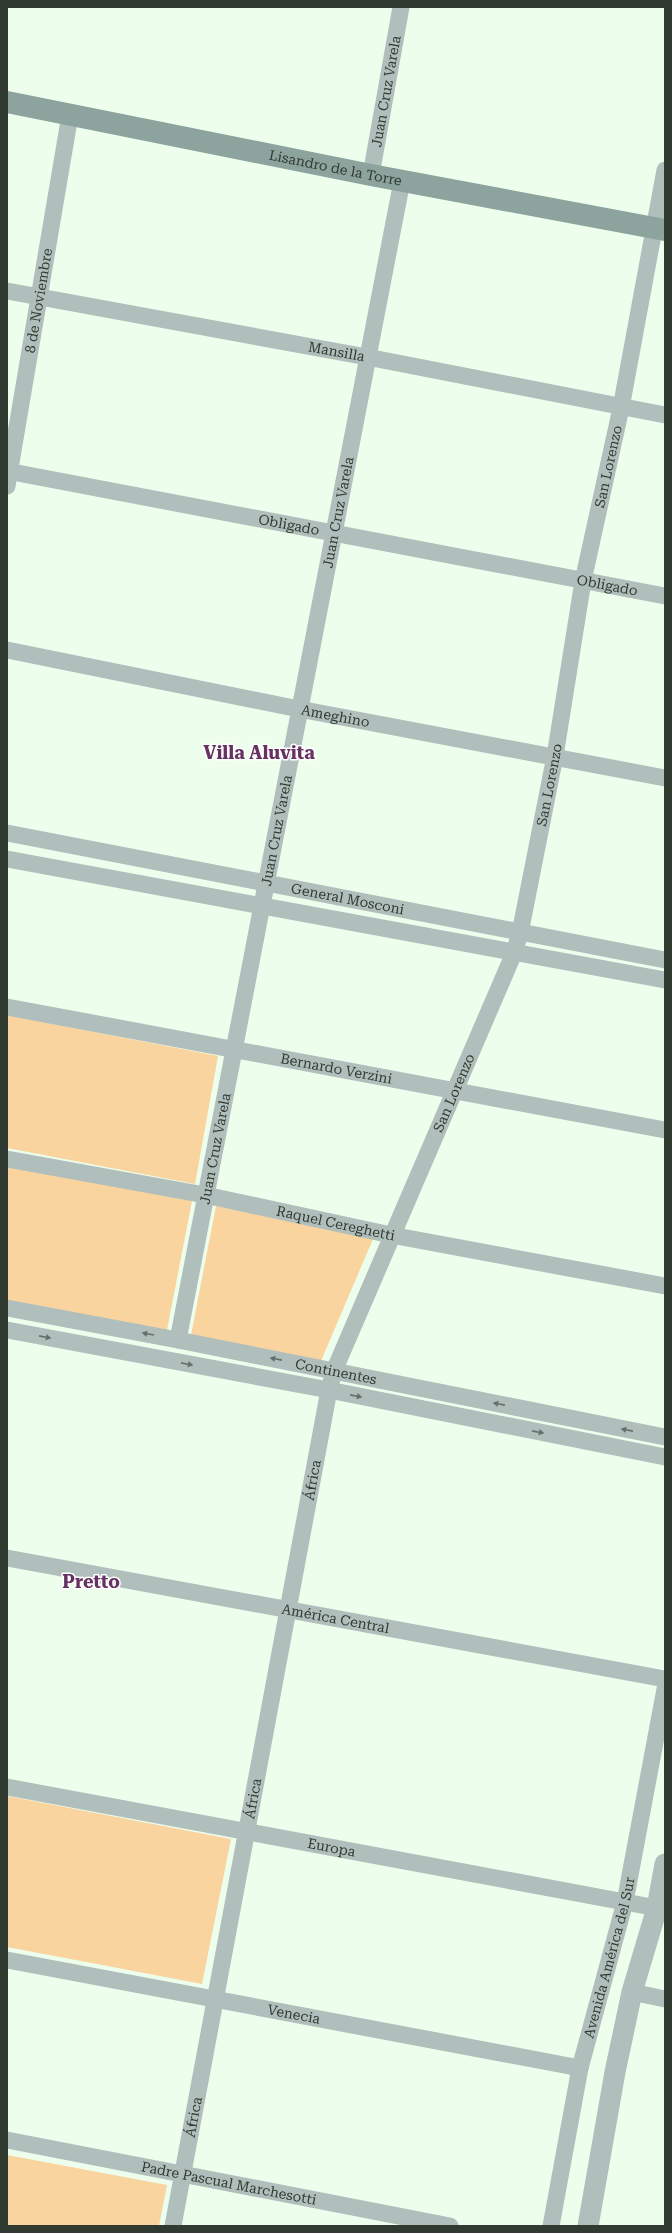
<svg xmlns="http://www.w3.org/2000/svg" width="672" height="2233" font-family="'Roboto Serif',serif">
<rect width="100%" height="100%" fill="#edfeed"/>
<!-- green -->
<g fill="#f9d49f">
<path d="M7 1015 218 1056 195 1184 7 1148Z"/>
<path d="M7 1166 192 1201 167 1330 7 1300Z"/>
<path d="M216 1206 373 1239 321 1361 191 1335Z"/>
<path d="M7 1796 231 1839 202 1984 7 1947Z"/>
<path d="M7 2155 167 2185 159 2226H7Z"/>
</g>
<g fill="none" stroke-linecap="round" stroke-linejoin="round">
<!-- minor -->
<g stroke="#b0bfbc" stroke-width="17">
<path id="s1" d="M371 175 401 7"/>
<path id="s2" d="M7 291 367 357 665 415"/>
<path id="s3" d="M7 471 665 596"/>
<path id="s4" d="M7 486 70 115"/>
<path id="s5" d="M7 650 299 709 665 778"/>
<path id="s6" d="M7 833 665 960"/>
<path d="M7 859 665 980"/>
<path id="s7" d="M7 1007 665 1130"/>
<path id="s8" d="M7 1159 205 1195 391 1235 665 1286"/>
<path id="s9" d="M7 1308 178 1340 665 1437"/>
<path d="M7 1330 329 1390 665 1457"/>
<path id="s10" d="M178 1340 402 181"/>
<path id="s11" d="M7 1558 665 1679"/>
<path id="s12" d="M7 1787 657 1908"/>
<path id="s13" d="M7 1960 580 2068"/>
<path d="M632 1992 665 1999"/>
<path id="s14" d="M7 2140 450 2226"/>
<path id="s15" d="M173 2226 329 1390 334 1371 514 953 520 933 555 756 583 581 621 408 665 170"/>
<path id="s16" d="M551 2226 580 2068 625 1902 665 1689"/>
</g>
<!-- tertiary -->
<path stroke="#b0bfbc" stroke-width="21" d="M588 2226 615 2072 632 1992 657 1908 665 1864"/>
<!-- secondary -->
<path stroke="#8da39e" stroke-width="22" id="s17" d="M7 102 371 175 665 230"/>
</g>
<!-- one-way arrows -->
<defs><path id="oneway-solid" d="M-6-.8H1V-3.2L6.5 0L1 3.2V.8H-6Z"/></defs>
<g fill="#646f69">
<use href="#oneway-solid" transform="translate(148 1334) rotate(-170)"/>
<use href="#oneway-solid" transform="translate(45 1337) rotate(11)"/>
<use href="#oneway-solid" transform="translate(276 1359) rotate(-169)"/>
<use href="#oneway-solid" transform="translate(187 1364) rotate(11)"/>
<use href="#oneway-solid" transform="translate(356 1396) rotate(11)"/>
<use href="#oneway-solid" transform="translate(499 1404) rotate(-169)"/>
<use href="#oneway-solid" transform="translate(627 1430) rotate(-169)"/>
<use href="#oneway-solid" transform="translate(538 1432) rotate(11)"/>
</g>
<g text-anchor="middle" stroke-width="3" stroke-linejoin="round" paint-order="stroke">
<!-- street labels -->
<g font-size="14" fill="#313a31" stroke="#fff">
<text dy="5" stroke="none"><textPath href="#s1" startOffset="85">Juan Cruz Varela</textPath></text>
<text dy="5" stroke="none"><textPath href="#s17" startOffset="335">Lisandro de la Torre</textPath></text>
<text dy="5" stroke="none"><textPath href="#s4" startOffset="188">8 de Noviembre</textPath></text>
<text dy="5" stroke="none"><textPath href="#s2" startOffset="335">Mansilla</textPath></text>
<text dy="5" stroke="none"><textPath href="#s15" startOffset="1821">San Lorenzo</textPath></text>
<text dy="5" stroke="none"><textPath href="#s10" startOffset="843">Juan Cruz Varela</textPath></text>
<text dy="5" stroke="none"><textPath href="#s3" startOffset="287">Obligado</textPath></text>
<text dy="5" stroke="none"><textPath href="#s3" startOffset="611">Obligado</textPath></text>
<text dy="5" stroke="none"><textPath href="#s5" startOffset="335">Ameghino</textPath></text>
<text dy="5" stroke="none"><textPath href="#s15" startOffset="1497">San Lorenzo</textPath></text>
<text dy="5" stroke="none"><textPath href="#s10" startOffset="519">Juan Cruz Varela</textPath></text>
<text dy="5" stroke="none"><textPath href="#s6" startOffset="347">General Mosconi</textPath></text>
<text dy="5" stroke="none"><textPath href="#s7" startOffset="335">Bernardo Verzini</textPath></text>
<text dy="5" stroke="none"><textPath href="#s15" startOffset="1173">San Lorenzo</textPath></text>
<text dy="5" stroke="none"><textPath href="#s10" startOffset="195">Juan Cruz Varela</textPath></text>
<text dy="5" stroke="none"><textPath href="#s8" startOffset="335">Raquel Cereghetti</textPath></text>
<text dy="5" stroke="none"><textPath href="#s9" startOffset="335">Continentes</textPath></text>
<text dy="5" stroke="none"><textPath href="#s15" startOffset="759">África</textPath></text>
<text dy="5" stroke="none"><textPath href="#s11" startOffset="334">América Central</textPath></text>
<text dy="5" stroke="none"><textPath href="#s15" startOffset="435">África</textPath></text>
<text dy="5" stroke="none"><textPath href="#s12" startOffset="330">Europa</textPath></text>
<text dy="5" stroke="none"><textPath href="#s16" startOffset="275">Avenida América del Sur</textPath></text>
<text dy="5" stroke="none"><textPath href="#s13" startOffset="292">Venecia</textPath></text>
<text dy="5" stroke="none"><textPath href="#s15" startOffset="111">África</textPath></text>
<text dy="5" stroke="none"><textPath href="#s14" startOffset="226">Padre Pascual Marchesotti</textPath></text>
</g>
<!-- district labels -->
<g font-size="18" font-weight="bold" fill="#673261" stroke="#fff">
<text x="259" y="759">Villa Aluvita</text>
<text x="91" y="1588">Pretto</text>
</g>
</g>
<!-- border -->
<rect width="672" height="2233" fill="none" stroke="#313a31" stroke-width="16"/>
</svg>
